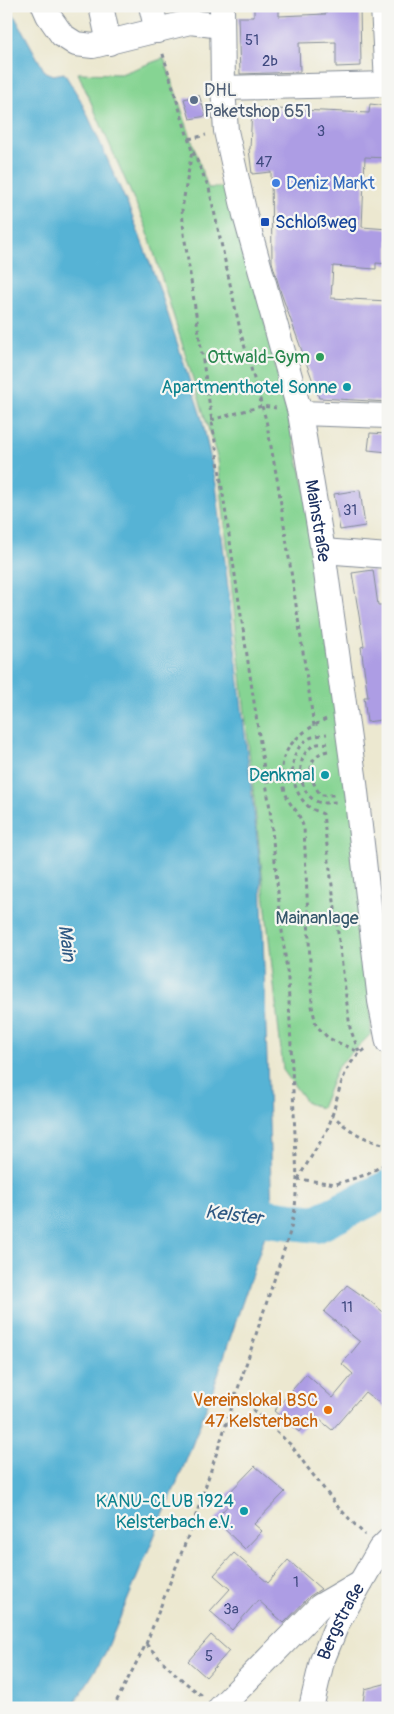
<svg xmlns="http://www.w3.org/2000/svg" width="394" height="1714" font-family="Pangolin,sans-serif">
<rect width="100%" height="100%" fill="#f6f6f2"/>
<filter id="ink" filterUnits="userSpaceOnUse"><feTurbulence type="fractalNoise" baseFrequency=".02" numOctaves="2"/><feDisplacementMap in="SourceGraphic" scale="10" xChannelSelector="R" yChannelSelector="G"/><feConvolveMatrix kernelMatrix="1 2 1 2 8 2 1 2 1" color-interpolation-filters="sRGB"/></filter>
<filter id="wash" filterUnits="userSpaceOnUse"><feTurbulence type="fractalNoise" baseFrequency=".0096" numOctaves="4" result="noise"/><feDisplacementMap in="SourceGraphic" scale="20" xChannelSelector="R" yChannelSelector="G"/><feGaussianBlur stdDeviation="1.12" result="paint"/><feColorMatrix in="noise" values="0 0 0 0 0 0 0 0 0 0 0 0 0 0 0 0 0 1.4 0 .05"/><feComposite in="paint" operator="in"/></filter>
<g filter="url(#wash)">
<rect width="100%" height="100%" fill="#ece8d0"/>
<!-- green -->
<path fill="#86d493" stroke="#508278" d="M164 58 208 188 232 187 321 554 368 920 371 1034 338 1066 321 1108 307 1103 283 1070 218 460 146 227 78 73 121 74Z"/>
<!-- water -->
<path fill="#57b3d5" stroke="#39719a" d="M6 6H9L45 72 53 75 64 73 80 99 94 129 129 208 159 287 202 419 216 484 261 873 272 1215 212 1392 188 1456 104 1656 72 1708H6Z"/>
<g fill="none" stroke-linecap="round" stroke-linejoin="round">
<!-- river -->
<path stroke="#57b3d5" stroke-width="38" d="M219 1212 316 1224 388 1189"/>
</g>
<g id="blocks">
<!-- building -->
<g fill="#ad9de4">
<path d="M254 6H279V16L326 14V6H360L361 66 336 67V42L299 43 300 72 240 74 238 17H254Z"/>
<path d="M199 95 206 116 190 119 184 99Z"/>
<path d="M370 104 388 106V158L365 157 362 227 388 229V264L376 263V269L333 266 331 298 388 301V402L319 398 281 293 272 262 271 172 252 174 249 149H250L252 108 369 113Z"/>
<path d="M370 433 388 434V452L368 450Z"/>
<path d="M360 490 365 526 340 530 334 494Z"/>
<path d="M373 570 378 605H388V719L367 722 364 697H368L361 647 364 646 352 573Z"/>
<path d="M347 1285 370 1301 388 1316V1410L365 1392 332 1430 314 1415 299 1432 274 1411 306 1374 333 1398 353 1374 342 1364 360 1342 324 1312Z"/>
<path d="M255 1466 285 1492 254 1524 262 1531 245 1549 215 1520 230 1503 224 1498Z"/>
<path d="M234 1553 268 1583 288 1560 321 1589 310 1596 284 1623 258 1600 232 1630 210 1611 230 1589 214 1575Z"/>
<path d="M211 1635 229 1651 206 1677 188 1661Z"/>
<path d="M388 1683V1708H362L365 1689Z"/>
</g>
</g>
</g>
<g filter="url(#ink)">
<use href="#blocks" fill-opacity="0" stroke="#848c97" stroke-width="1"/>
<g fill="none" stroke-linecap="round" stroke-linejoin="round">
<!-- minor casing -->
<g stroke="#848c97" stroke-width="26">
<g id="minor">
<path d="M44 6 48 15 62 35 76 44 93 46 190 22 221 26"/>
<path d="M101 6 109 43"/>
<path d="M151 6 157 31"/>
<path id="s1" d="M222 6 223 88 226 131 245 215 300 413 323 551 355 783 380 1001 388 1042"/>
<path d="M383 6 387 84"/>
<path d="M223 88 388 84"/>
<path d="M300 413 388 416"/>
<path d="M323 551 388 556"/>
<path d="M220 1708 320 1606 361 1582"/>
<path id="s2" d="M311 1708 322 1661 337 1624 380 1549 388 1541"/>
</g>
</g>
<!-- path -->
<g stroke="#848c97" stroke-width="3" stroke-dasharray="4 4" stroke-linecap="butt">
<path d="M189 139 206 135"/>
<path d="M193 152 209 188 241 334 266 420 278 484 314 726"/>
<path d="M211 420 262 406 276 408"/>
<path d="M326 719C291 737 272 756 287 797 289 803 294 808 298 813 300 818 302 823 304 828L312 1006 316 1025 328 1038 359 1052 350 1028 323 814C318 811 312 810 309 807 290 791 285 753 308 739 313 736 321 735 327 734"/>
<path d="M328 743C323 744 316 743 313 746 295 755 298 790 314 800 321 805 329 802 336 802"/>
<path d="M328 751C304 755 309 781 321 795H335"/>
<path d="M266 781 293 779"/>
<path d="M331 1114C348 1130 365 1141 388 1145"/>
<path d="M297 1179 336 1184 368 1174 388 1162"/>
<path d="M298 1179C307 1163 317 1148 326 1132 339 1105 338 1063 368 1048"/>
<path d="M235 1393 291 1445 307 1467 338 1507 365 1535"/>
<path d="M146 1644C164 1663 181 1681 203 1696"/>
<path d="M113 1708 146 1644 195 1518 290 1232 295 1209 297 1179 288 979 281 923 270 809 184 234 182 209 192 151 162 51"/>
</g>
<!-- minor -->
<use href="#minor" stroke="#fff" stroke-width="24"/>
</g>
</g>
<!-- markers -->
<circle fill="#5c6f8a" stroke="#f6f6f2" stroke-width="2" cx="194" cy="100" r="5"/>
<circle fill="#3f7fe0" stroke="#f6f6f2" stroke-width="2" cx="276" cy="183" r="5"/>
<rect fill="#1a4fb4" stroke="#f6f6f2" stroke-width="2" x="260" y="217" width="10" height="10" rx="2.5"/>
<circle fill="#2e9e5b" stroke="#f6f6f2" stroke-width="2" cx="320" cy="357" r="5"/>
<g fill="#0f9aa8" stroke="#f6f6f2" stroke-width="2">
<circle cx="347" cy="387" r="5"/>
<circle cx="325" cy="775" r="5"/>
<circle cx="244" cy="1511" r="5"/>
</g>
<circle fill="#e8710a" stroke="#f6f6f2" stroke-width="2" cx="328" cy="1410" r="5"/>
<g text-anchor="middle" stroke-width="4.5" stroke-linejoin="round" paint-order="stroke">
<!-- number labels -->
<g font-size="15" fill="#404a80">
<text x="252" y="45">51</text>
<text x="270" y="66">2b</text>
<text x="321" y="136">3</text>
<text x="264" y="167">47</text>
<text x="350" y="515">31</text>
<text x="347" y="1312">11</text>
<text x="296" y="1587">1</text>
<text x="231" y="1614">3a</text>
<text x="209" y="1661">5</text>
</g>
<!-- service labels -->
<g font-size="18" fill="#4e5e75" stroke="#f6f6f2" text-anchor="start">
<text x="204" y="96">DHL<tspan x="204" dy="21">Paketshop 651</tspan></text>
</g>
<!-- shop labels -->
<g font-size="18" fill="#366cbe" stroke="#f6f6f2" text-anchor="start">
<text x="286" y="189">Deniz Markt</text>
</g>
<!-- transit labels -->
<g font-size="18" fill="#164399" stroke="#f6f6f2" text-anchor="start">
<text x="275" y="228">Schloßweg</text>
</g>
<!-- leisure labels -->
<g font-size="18" fill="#27864d" stroke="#f6f6f2" text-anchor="end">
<text x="310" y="363">Ottwald-Gym</text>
</g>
<!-- culture labels -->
<g font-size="18" fill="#0d838f" stroke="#f6f6f2" text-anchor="end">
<text x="337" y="393">Apartmenthotel Sonne</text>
<text x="315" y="781">Denkmal</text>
<text x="234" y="1507">KANU-CLUB 1924<tspan x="234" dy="21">Kelsterbach e.V.</tspan></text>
</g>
<!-- street labels -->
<g font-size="18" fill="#1b2f5e" stroke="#f6f6f2">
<text dy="6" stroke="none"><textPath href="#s1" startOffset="526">Mainstraße</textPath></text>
<text dy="6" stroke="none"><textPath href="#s2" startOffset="92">Bergstraße</textPath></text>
</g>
<!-- park labels -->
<g font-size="18" fill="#36586b" stroke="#f6f6f2">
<text x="317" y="924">Mainanlage</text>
</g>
<!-- food labels -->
<g font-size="18" fill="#c56008" stroke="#f6f6f2" text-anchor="end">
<text x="318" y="1406">Vereinslokal BSC<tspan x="318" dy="21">47 Kelsterbach</tspan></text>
</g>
<!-- water labels -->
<g font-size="19" font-style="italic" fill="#2d5782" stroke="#f6f6f2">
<text transform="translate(68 943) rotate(83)" y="7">Main</text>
<text transform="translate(234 1214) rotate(7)" y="7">Kelster</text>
</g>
</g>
<!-- margin -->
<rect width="394" height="1714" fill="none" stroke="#f6f6f2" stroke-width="25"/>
</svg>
